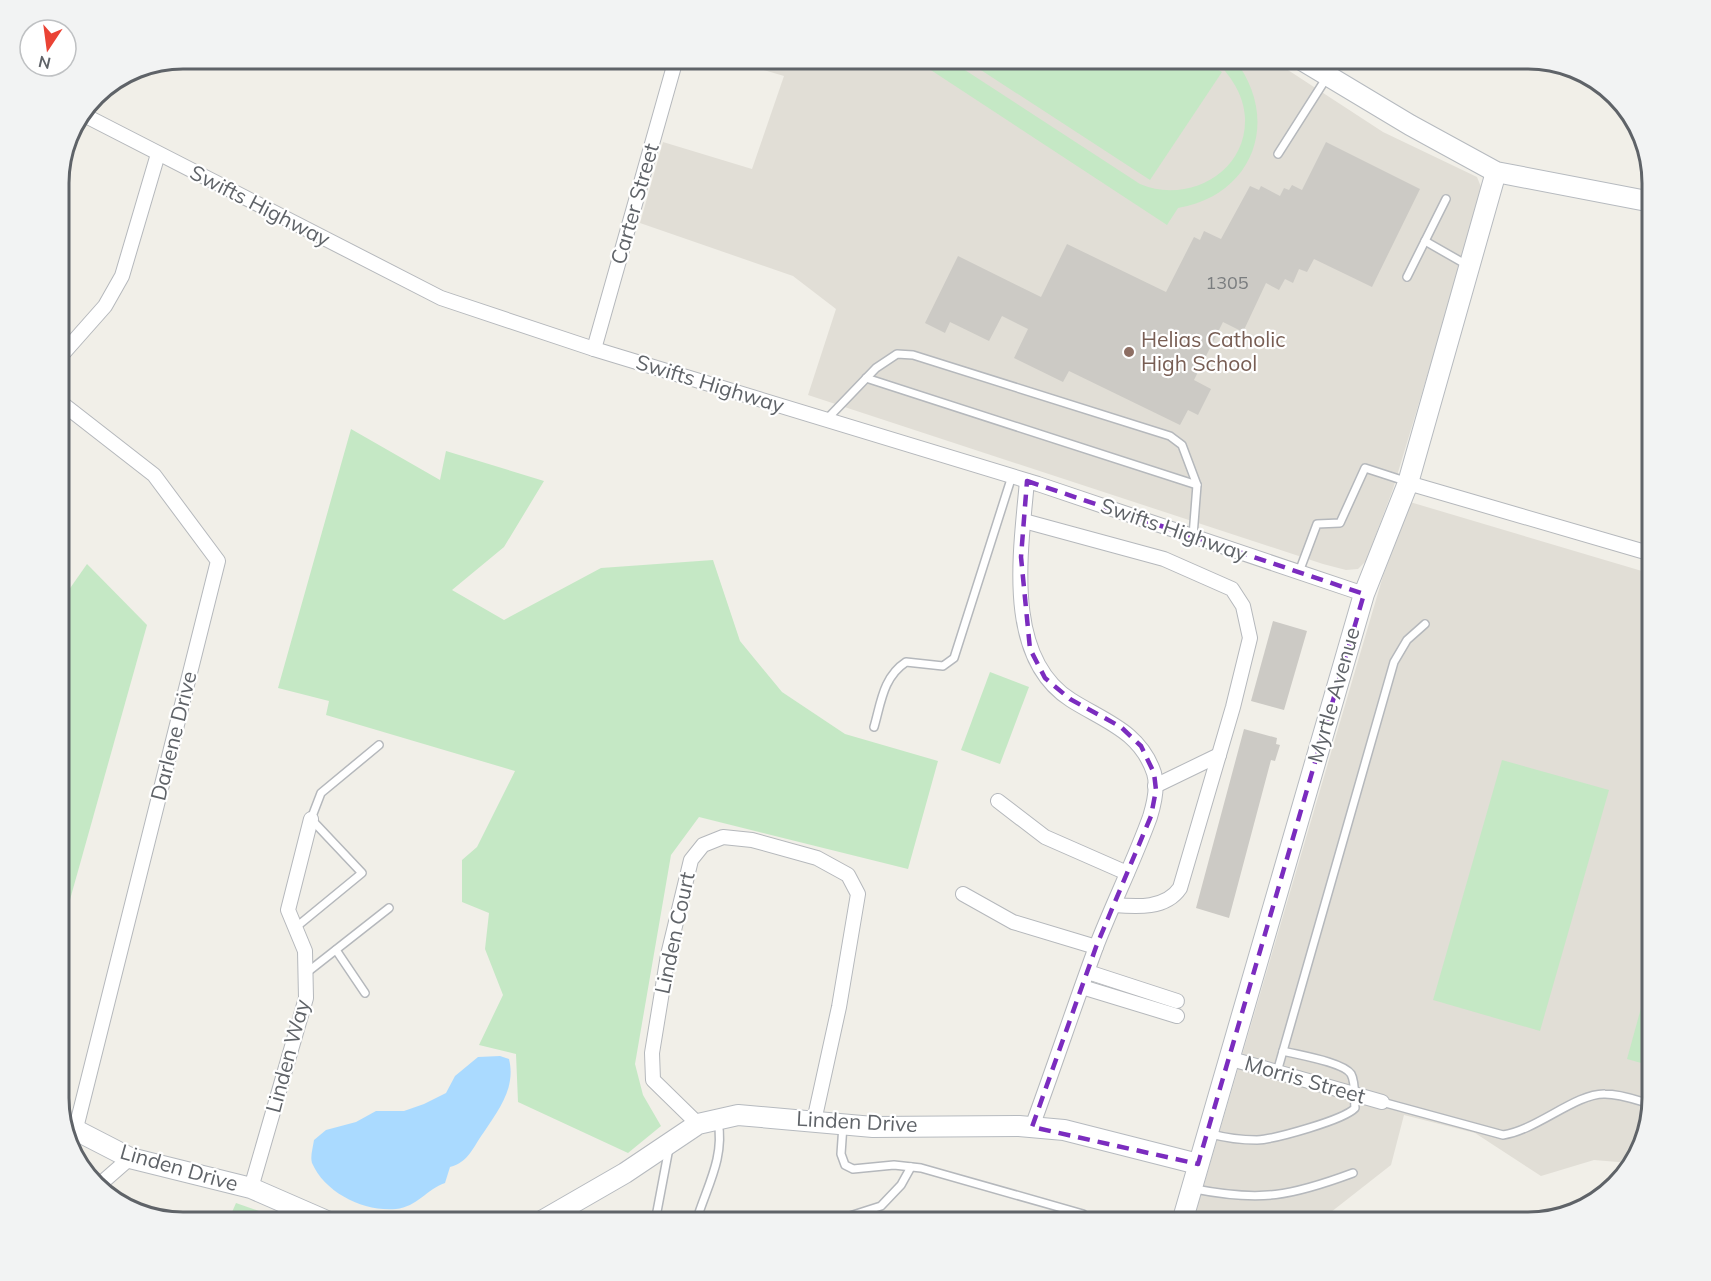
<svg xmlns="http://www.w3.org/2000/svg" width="1711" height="1281" font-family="Mulish,sans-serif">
<rect width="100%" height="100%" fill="#f1efe8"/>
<!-- education -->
<g fill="#e1ded6">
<path d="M726 59H1271L1383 132 1477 177 1481 187 1480 201 1393 489 1366 561 1358 569 1346 570 1323 564 808 395 836 309 793 276 640 223 663 142 752 169 784 76Z"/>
<path d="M1410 502 1652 574V1098L1630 1163 1594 1160 1541 1176 1475 1133 1404 1115 1391 1165 1326 1216 1298 1222H1193L1383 576Z"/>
</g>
<!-- green -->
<g fill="#c5e8c5">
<path d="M914 59H948L1140 184C1186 204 1247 174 1245 118 1244 94 1230 75 1214 59H1234C1281 118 1255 195 1178 208L1167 225Z"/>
<path d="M964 59H1200L1222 72 1150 180Z"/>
<path d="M351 429 440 480 446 451 544 481 504 547 452 590 504 620 601 568 713 560 740 641 782 692 845 734 938 761 908 869 699 817 671 855 635 1064 643 1095 661 1126 628 1153 518 1102 516 1054 479 1045 503 995 485 949 489 913 462 902V860L477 847 515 771 326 715 329 701 278 688Z"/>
<path d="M87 564 147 625 64 921 59 918V604Z"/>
<path d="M990 672 1029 687 1000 764 961 750Z"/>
<path d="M1502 760 1609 790 1540 1031 1433 1000Z"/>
<path d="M1652 968V1066L1627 1059Z"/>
<path d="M236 1203 291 1222H224L229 1219Z"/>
</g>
<!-- water -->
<path fill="#aadaff" d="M500 1056 509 1059C516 1088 499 1109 484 1132 473 1147 469 1162 450 1167L445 1183C427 1189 417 1207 396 1209 364 1212 325 1193 312 1163 310 1157 313 1147 314 1140L326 1130 356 1122 376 1111H404L424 1104 446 1093 455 1076 478 1057Z"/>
<!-- building -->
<g fill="#cccac5">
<path d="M1326 142 1420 189 1372 287 1314 259 1307 272 1299 269 1293 283 1285 279 1279 290 1266 283 1243 332 1223 322 1194 380 1211 389 1198 415 1188 410 1180 425 1069 371 1063 382 1014 358 1028 329 1002 316 989 341 950 322 945 333 925 323 958 256 1041 297 1067 244 1166 292 1194 237 1200 240 1204 231 1221 239 1250 186 1259 190 1261 186 1280 196 1284 188 1289 190 1292 185 1302 190Z"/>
<path d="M1273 621 1307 631 1284 710 1251 701Z"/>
<path d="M1244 729 1277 738 1276 744 1280 745 1275 761 1271 760 1229 918 1196 908Z"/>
</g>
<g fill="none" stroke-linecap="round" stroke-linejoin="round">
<!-- lane casing -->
<g stroke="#b5b8bc" stroke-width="10">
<g id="lane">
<path d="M1278 154 1327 77"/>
<path d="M1425 241 1467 265"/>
<path d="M1407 277 1446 199"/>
<path d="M866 378 1197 485"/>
<path d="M826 420 876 368 897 354 913 355 1170 436 1182 445 1197 485 1193 536"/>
<path d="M1299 572 1317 524 1340 523 1365 468 1405 481"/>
<path d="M874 727C881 703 883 677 906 662L943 666 954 658 1012 476"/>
<path d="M295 928 362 873 311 819 321 793 379 745"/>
<path d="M336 950 365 993"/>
<path d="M305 974 389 908"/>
<path d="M1277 1072 1394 662 1407 640 1425 624"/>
<path d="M1382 1102 1503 1135C1537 1130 1576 1093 1605 1094 1621 1094 1636 1100 1650 1104"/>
<path d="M843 1125 841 1154 845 1165 853 1169 894 1165 921 1168 1083 1214 1094 1222"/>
<path d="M1211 1134C1226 1138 1241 1140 1257 1140 1275 1139 1344 1120 1355 1108 1354 1098 1356 1083 1351 1074 1343 1062 1298 1055 1283 1051"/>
<path d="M1195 1189C1261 1202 1291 1196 1353 1173"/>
<path d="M655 1222 669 1148"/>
<path d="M696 1222C706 1188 725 1158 718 1122"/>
<path d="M831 1222 881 1206 901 1185 911 1167"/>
</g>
</g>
<!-- street casing -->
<g stroke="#b5b8bc" stroke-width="16">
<g id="street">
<path d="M82 114 441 298 594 349 1038 484 1364 594"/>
<path d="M594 349 676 59"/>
<path d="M59 358 105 306 122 276 158 154"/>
<path d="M59 401 154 475 218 561 75 1132"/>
<path d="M1027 481C1021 550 1003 657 1071 700 1104 721 1140 731 1154 773 1158 786 1154 804 1150 817 1134 861 1113 903 1096 947 1074 1007 1054 1067 1032 1127"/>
<path d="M1408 483 1652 554"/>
<path d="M1024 521 1164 559 1232 589 1243 606 1250 638 1233 707 1180 888C1166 909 1137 907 1114 905"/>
<path d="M1155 786 1219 755"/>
<path d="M998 801 1045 837 1127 873"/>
<path d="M963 894 1013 922 1096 947"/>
<path d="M1088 972 1177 1001"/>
<path d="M1082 987 1177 1016"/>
<path d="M1228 1058 1382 1102"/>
<path d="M698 1124 653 1080 652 1053 668 955 691 860 703 845 723 837 752 840 817 858 848 875 858 894 839 1007 814 1121"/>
<path d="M98 1186 130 1158"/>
<path d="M251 1188 306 998 305 951 288 910 311 819"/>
</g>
</g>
<!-- secondary casing -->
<g stroke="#b6babf" stroke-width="22">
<g id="secondary">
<path d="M1300 59 1410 125 1496 172 1652 202"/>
<path d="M64 1124 130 1158 251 1188 329 1222"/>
<path d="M540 1222 625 1173 698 1124 738 1115 873 1127 1019 1126 1064 1130 1198 1164"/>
<path d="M1182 1222 1364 594 1408 483 1496 172"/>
</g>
</g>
<!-- lane -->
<use href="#lane" stroke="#fff" stroke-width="7"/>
<!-- street -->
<use href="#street" stroke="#fff" stroke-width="14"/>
<!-- secondary -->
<use href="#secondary" stroke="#fff" stroke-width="20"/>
</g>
<!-- marked area -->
<path fill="none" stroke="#7b2cbf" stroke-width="4.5" stroke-dasharray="12 8" stroke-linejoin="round" d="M1027 481 1364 594 1198 1164 1032 1127 1096 947 1151 816 1156 790 1154 773 1141 746 1121 727 1070 699 1045 678 1030 649 1021 557Z"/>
<!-- markers -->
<circle fill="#8d6e63" stroke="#fff" stroke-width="2" cx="1129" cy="352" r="6"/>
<g text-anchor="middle" stroke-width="4.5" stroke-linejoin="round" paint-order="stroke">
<!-- number labels -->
<g font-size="18" fill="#7a7d7f">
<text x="1227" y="289">1305</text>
</g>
<!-- street labels -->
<g font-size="21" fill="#5f6368" stroke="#fff">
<text transform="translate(635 204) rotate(-74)" y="7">Carter Street</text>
<text transform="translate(260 206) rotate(27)" y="7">Swifts Highway</text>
<text transform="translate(710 384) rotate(17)" y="7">Swifts Highway</text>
<text transform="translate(1174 530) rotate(19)" y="7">Swifts Highway</text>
<text transform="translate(1334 695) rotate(-74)" y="7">Myrtle Avenue</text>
<text transform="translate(174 736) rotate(-76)" y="7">Darlene Drive</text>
<text transform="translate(675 933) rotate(-78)" y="7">Linden Court</text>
<text transform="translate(288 1056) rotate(-75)" y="7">Linden Way</text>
<text transform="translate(1305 1080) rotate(16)" y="7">Morris Street</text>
<text transform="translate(857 1122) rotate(3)" y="7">Linden Drive</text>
<text transform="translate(179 1168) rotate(16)" y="7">Linden Drive</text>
</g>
<!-- education labels -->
<g font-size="21" fill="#785e54" stroke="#fff" text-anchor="start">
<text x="1141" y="347">Helias Catholic<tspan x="1141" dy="24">High School</tspan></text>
</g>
</g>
<!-- crop -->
<path d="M0 0H1711V1281H0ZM183 69H1528A114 114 0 0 1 1642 183V1098A114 114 0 0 1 1528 1212H183A114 114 0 0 1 69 1098V183A114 114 0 0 1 183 69Z" fill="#f2f3f3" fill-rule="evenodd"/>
<path fill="none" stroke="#5f6368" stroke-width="3" d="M183 69H1528A114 114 0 0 1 1642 183V1098A114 114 0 0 1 1528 1212H183A114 114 0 0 1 69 1098V183A114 114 0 0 1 183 69Z"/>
<!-- north arrow -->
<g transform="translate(48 48) rotate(193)"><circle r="28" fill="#ffffff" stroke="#bfc1c3" stroke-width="1.5"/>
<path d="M0-4.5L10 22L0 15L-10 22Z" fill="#ea4335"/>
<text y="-9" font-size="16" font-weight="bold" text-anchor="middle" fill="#5f6368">N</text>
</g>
</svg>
